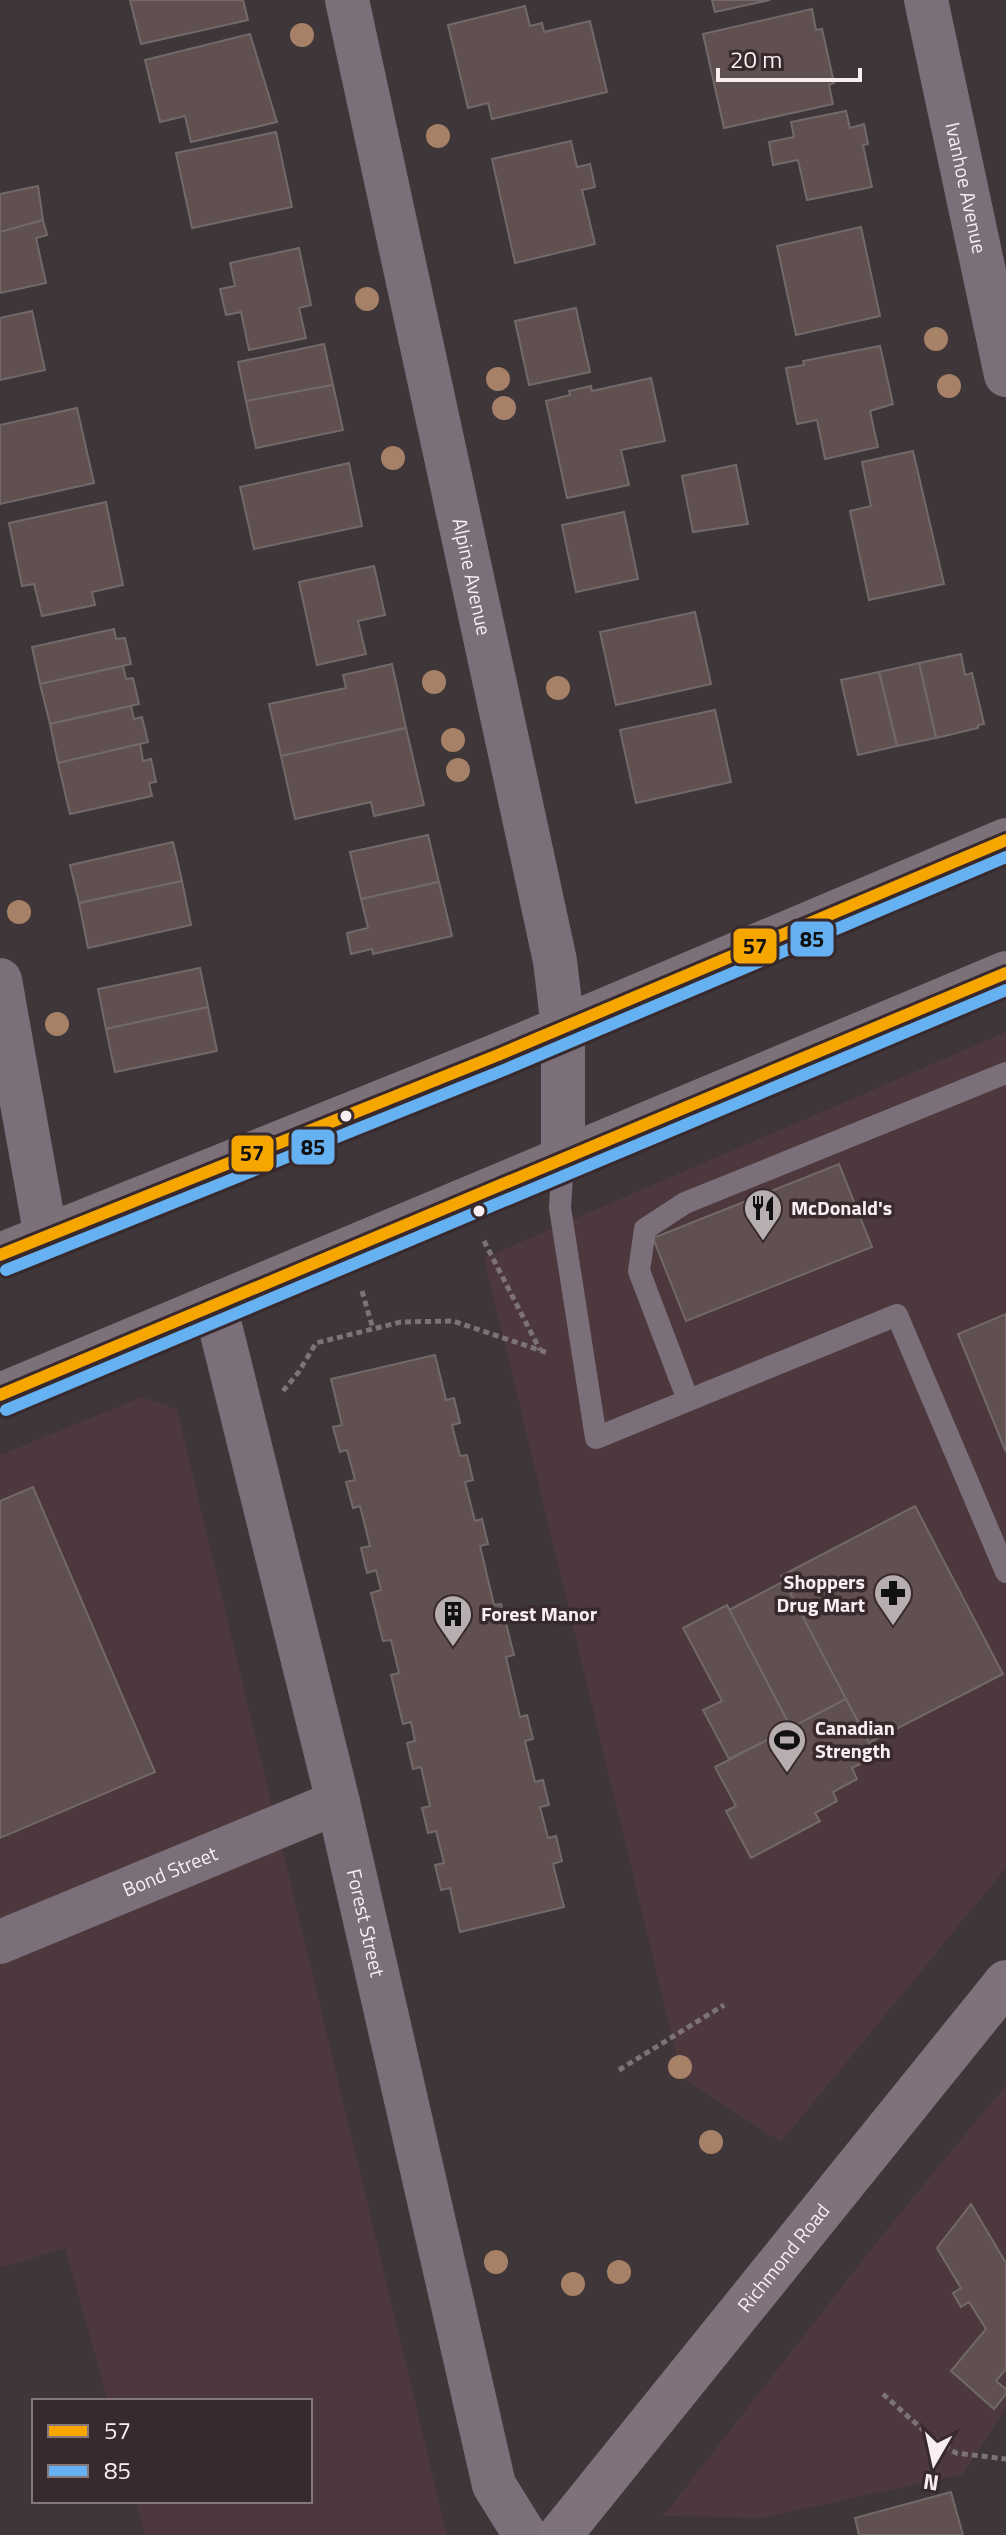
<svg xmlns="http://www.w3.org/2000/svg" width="1006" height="2535" font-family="'Titillium Web',sans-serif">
<rect width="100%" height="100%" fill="#3e3638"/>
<!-- built -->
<g fill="#4c383d">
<path d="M1006 1032V1868L781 2142 682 2078 484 1258Z"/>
<path d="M142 1397 177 1409 447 2535H145L136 2501H310V2401H108L65 2248 0 2268V1455Z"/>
<path d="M1006 2085V2408L963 2474 762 2518 663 2516 887 2229Z"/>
</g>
<!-- building -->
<g fill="#60504f" stroke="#71696a" stroke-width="2">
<path d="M130 0H243L248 20 141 44Z"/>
<path d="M712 0H770L715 12Z"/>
<path d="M525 6 530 26 542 23 544 32 590 21 607 92 492 119 488 103 468 108 448 25Z"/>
<path d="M812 9 816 30 822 29 834 83 829 85 833 104 724 128 703 34Z"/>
<path d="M250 34 277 122 191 142 185 116 160 122 145 60Z"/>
<path d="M846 111 850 128 864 124 868 144 863 145 872 187 807 200 798 160 773 165 769 142 794 137 791 122Z"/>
<path d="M276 132 292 207 192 228 176 153Z"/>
<path d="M571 141 577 167 590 164 595 187 582 190 595 244 515 263 492 159Z"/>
<path d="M38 186 43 220 0 232V194Z"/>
<path d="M43 220 47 235 36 238 46 283 0 293V232Z"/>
<path d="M861 227 880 316 796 335 777 246Z"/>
<path d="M299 248 311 305 299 308 306 338 249 350 241 312 226 315 220 289 235 286 230 263Z"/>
<path d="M576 308 590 372 529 385 515 321Z"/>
<path d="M32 311 45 370 0 380V318Z"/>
<path d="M324 344 333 385 246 401 238 362Z"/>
<path d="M880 346 893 404 870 411 878 447 825 459 817 420 797 424 786 368 804 365 803 361Z"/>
<path d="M651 378 665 441 621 450 629 485 567 498 546 401 570 395 569 391 591 386 592 391Z"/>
<path d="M333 385 343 430 256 448 246 401Z"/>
<path d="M77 408 94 483 0 504V425Z"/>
<path d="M913 451 944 584 869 600 850 511 871 506 862 462Z"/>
<path d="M349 463 362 526 254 549 240 487Z"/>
<path d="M736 465 748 524 693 532 682 476Z"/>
<path d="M106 502 123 585 92 592 95 605 42 616 34 584 22 586 9 523Z"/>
<path d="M624 512 638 579 576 592 562 525Z"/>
<path d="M374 566 385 615 358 621 366 654 317 665 299 582Z"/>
<path d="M695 612 711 684 616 705 600 632Z"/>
<path d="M114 629 116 639 125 638 131 664 40 684 32 647Z"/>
<path d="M961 654 965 675 972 673 984 724 978 725V728L936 738 919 663Z"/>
<path d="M919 663 936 738 897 746 879 672Z"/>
<path d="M392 664 406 728 281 756 269 704 346 688 343 675Z"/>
<path d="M123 666 126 679 133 678 139 704 50 724 40 684Z"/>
<path d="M879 672 897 746 858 755 841 680Z"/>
<path d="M131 706 134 719 142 717 148 742 58 763 50 724Z"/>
<path d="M715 710 731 782 636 803 620 730Z"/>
<path d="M406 728 424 805 374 816 371 802 295 819 281 756Z"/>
<path d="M140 744 143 761 151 759 156 782 149 783 152 796 70 814 58 763Z"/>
<path d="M428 835 439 882 361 899 350 852Z"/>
<path d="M173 842 182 881 79 903 70 865Z"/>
<path d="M182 881 191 925 88 948 79 903Z"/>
<path d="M439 882 452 936 373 954 372 949 351 954 347 933 368 928 361 899Z"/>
<path d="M200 968 208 1007 106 1029 98 989Z"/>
<path d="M208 1007 217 1051 115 1072 106 1029Z"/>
<path d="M839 1164 872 1247 686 1321 653 1238Z"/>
<path d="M1006 1314V1452L958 1334Z"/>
<path d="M435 1355 446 1400 454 1398 460 1423 452 1425 460 1456 467 1455 473 1480 465 1482 475 1521 482 1519 488 1544 480 1546 494 1605 501 1604 514 1655 506 1657 520 1717 527 1715 533 1739 525 1741 535 1782 543 1780 549 1805 540 1807 548 1838 556 1836 562 1861 553 1864 564 1907 460 1932 450 1888 441 1890 435 1865 444 1863 436 1831 428 1833 422 1808 430 1806 421 1767 413 1769 407 1743 415 1741 411 1722 403 1724 391 1675 399 1673 391 1640 383 1641 371 1593 381 1590 376 1570 367 1573 361 1548 370 1546 360 1506 353 1508 346 1482 355 1480 347 1450 340 1452 333 1427 342 1425 331 1379Z"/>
<path d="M33 1487 155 1772 0 1838V1501Z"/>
<path d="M915 1506 1003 1674 869 1743 781 1576Z"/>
<path d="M784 1581 846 1699 791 1728 729 1610Z"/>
<path d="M727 1605 791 1728 729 1759 703 1710 722 1701 683 1628Z"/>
<path d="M846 1699 876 1756 852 1768 857 1779 833 1792 837 1801 815 1813 820 1821 751 1858 726 1811 736 1806 715 1767Z"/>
<path d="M971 2204 1006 2263V2369L996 2381 1006 2389V2394L994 2409 951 2371 986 2329 969 2302 961 2307 953 2293 961 2288 937 2248Z"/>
<path d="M951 2492 963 2535H859L855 2518Z"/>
</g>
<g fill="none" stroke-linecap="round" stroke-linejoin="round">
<!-- path -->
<g stroke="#7c7279" stroke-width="5" stroke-dasharray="6 4" stroke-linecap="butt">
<path d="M484 1241 540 1350"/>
<path d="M362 1291 373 1329"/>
<path d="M283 1391 298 1373 316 1343 401 1322 453 1321 548 1353"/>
<path d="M619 2070 724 2005"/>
<path d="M883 2394 931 2437 956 2453 1006 2459"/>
</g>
<!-- lane -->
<g stroke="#7b6f79" stroke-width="22">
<path d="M563 1158 560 1208 596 1438 897 1315 1006 1572"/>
<path d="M688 1400 639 1271 645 1229 685 1203 1006 1073"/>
</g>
<!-- street -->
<g stroke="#7b6f79" stroke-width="44">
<path id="s1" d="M347 0 555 961 563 1028V1158"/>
<path id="s2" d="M926 0 1006 375"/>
<path d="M0 980 46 1237"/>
<path id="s3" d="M215 1305 338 1802 494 2485 525 2535"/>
<path id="s4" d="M0 1942 338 1802"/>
</g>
<!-- secondary -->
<path stroke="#7f727b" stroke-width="44" id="s5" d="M560 2535 1006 1982"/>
<!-- primary -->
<g stroke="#7c7079" stroke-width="44">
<path d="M0 1255 498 1055 1006 840"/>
<path d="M0 1395 1006 973"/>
</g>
<!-- bus-1 casing -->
<g stroke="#38292d" stroke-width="18">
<g id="bus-1">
<path d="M0 1255 498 1055 1006 840"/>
<path d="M0 1395 1006 973"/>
</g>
</g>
<!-- bus-2 casing -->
<g stroke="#38292d" stroke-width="18">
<g id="bus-2">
<path d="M6 1270 504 1070 1006 857"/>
<path d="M6 1410 1006 990"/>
</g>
</g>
<!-- bus-1 -->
<use href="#bus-1" stroke="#f7a600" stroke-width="12"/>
<!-- bus-2 -->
<use href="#bus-2" stroke="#66b1f2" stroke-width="12"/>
</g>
<!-- trees -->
<g fill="#a68168">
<circle cx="302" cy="35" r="12"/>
<circle cx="438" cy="136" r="12"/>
<circle cx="367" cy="299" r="12"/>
<circle cx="936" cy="339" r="12"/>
<circle cx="498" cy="379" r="12"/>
<circle cx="949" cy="386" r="12"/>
<circle cx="504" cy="408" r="12"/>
<circle cx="393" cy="458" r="12"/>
<circle cx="434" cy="682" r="12"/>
<circle cx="558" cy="688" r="12"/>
<circle cx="453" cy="740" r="12"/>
<circle cx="458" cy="770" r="12"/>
<circle cx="19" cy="912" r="12"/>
<circle cx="57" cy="1024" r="12"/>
<circle cx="680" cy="2067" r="12"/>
<circle cx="711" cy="2142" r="12"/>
<circle cx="496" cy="2262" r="12"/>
<circle cx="619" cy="2272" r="12"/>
<circle cx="573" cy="2284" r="12"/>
</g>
<!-- icons -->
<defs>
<g id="restaurant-pin" transform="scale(2)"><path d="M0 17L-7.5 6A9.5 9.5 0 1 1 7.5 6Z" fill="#b7aeb0" stroke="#38292d"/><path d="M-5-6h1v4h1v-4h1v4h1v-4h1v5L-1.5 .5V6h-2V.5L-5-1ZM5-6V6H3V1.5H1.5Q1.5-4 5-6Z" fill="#111"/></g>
<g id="pharmacy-pin" transform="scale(2)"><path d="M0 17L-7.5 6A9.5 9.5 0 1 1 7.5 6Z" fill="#b7aeb0" stroke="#38292d"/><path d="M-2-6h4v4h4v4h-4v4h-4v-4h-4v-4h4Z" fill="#111"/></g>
<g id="building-pin" transform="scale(2)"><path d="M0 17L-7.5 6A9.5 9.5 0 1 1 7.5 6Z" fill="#b7aeb0" stroke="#38292d"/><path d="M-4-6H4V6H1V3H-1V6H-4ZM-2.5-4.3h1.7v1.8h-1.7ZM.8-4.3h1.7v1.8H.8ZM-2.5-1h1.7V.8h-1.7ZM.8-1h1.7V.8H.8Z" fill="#111"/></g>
<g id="stadium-pin" transform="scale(2)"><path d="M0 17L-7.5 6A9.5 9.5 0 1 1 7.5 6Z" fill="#b7aeb0" stroke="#38292d"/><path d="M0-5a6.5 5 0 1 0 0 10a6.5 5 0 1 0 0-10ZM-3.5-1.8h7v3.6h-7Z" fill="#111"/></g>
</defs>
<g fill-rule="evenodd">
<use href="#restaurant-pin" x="763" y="1208"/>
<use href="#pharmacy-pin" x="893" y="1593"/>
<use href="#building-pin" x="453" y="1614"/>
<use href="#stadium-pin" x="787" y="1740"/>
</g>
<!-- markers -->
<g fill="#f8eef1" stroke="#38292d" stroke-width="3">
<circle cx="346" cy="1116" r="7"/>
<circle cx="479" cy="1211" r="7"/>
</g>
<g text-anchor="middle" stroke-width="7" stroke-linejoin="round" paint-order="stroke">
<!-- street labels -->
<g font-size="20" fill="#f8eef1" stroke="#38292d">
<text dy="7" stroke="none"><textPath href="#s2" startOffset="192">Ivanhoe Avenue</textPath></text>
<text dy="7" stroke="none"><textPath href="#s1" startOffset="590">Alpine Avenue</textPath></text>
<text dy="7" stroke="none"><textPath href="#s4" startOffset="184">Bond Street</textPath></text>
<text dy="7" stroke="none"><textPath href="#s3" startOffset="636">Forest Street</textPath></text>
<text dy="7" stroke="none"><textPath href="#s5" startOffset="356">Richmond Road</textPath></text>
</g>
<!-- poi labels -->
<g font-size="20" font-weight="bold" fill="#f8eef1" stroke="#38292d" text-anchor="start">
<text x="791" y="1215">McDonald's</text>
<text x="865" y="1589" text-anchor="end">Shoppers<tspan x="865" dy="23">Drug Mart</tspan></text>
<text x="481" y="1621">Forest Manor</text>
<text x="815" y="1735">Canadian<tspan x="815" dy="23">Strength</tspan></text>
</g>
</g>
<g stroke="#38292d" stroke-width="3">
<rect x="789" y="920" width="46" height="38" rx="8" fill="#66b1f2"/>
<rect x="732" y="927" width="46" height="38" rx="8" fill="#f7a600"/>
<rect x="290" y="1128" width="46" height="38" rx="8" fill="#66b1f2"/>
<rect x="230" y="1134" width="45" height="39" rx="8" fill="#f7a600"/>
</g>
<g font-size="22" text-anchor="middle" font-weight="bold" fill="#111">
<text x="812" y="947">85</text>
<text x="755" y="954">57</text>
<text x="313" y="1155">85</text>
<text x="252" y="1161">57</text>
</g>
<!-- legend -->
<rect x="32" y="2399" width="280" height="104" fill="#38292d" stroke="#85787b" stroke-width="2"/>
<rect x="48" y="2425" width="40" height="12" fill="#f7a600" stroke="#85787b" stroke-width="2"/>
<text x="104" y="2439" font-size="24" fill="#f8eef1">57</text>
<rect x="48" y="2465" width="40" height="12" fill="#66b1f2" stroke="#85787b" stroke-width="2"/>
<text x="104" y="2479" font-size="24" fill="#f8eef1">85</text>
<!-- north arrow -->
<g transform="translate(934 2463) rotate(189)" stroke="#38292d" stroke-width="6" paint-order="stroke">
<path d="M0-6L14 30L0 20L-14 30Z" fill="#f8eef1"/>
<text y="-12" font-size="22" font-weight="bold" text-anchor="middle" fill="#f8eef1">N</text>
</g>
<!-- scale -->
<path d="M718 68v12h142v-12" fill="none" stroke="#f8eef1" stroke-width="4"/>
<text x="730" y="68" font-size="24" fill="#f8eef1" stroke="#38292d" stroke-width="6" paint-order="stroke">20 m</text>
</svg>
